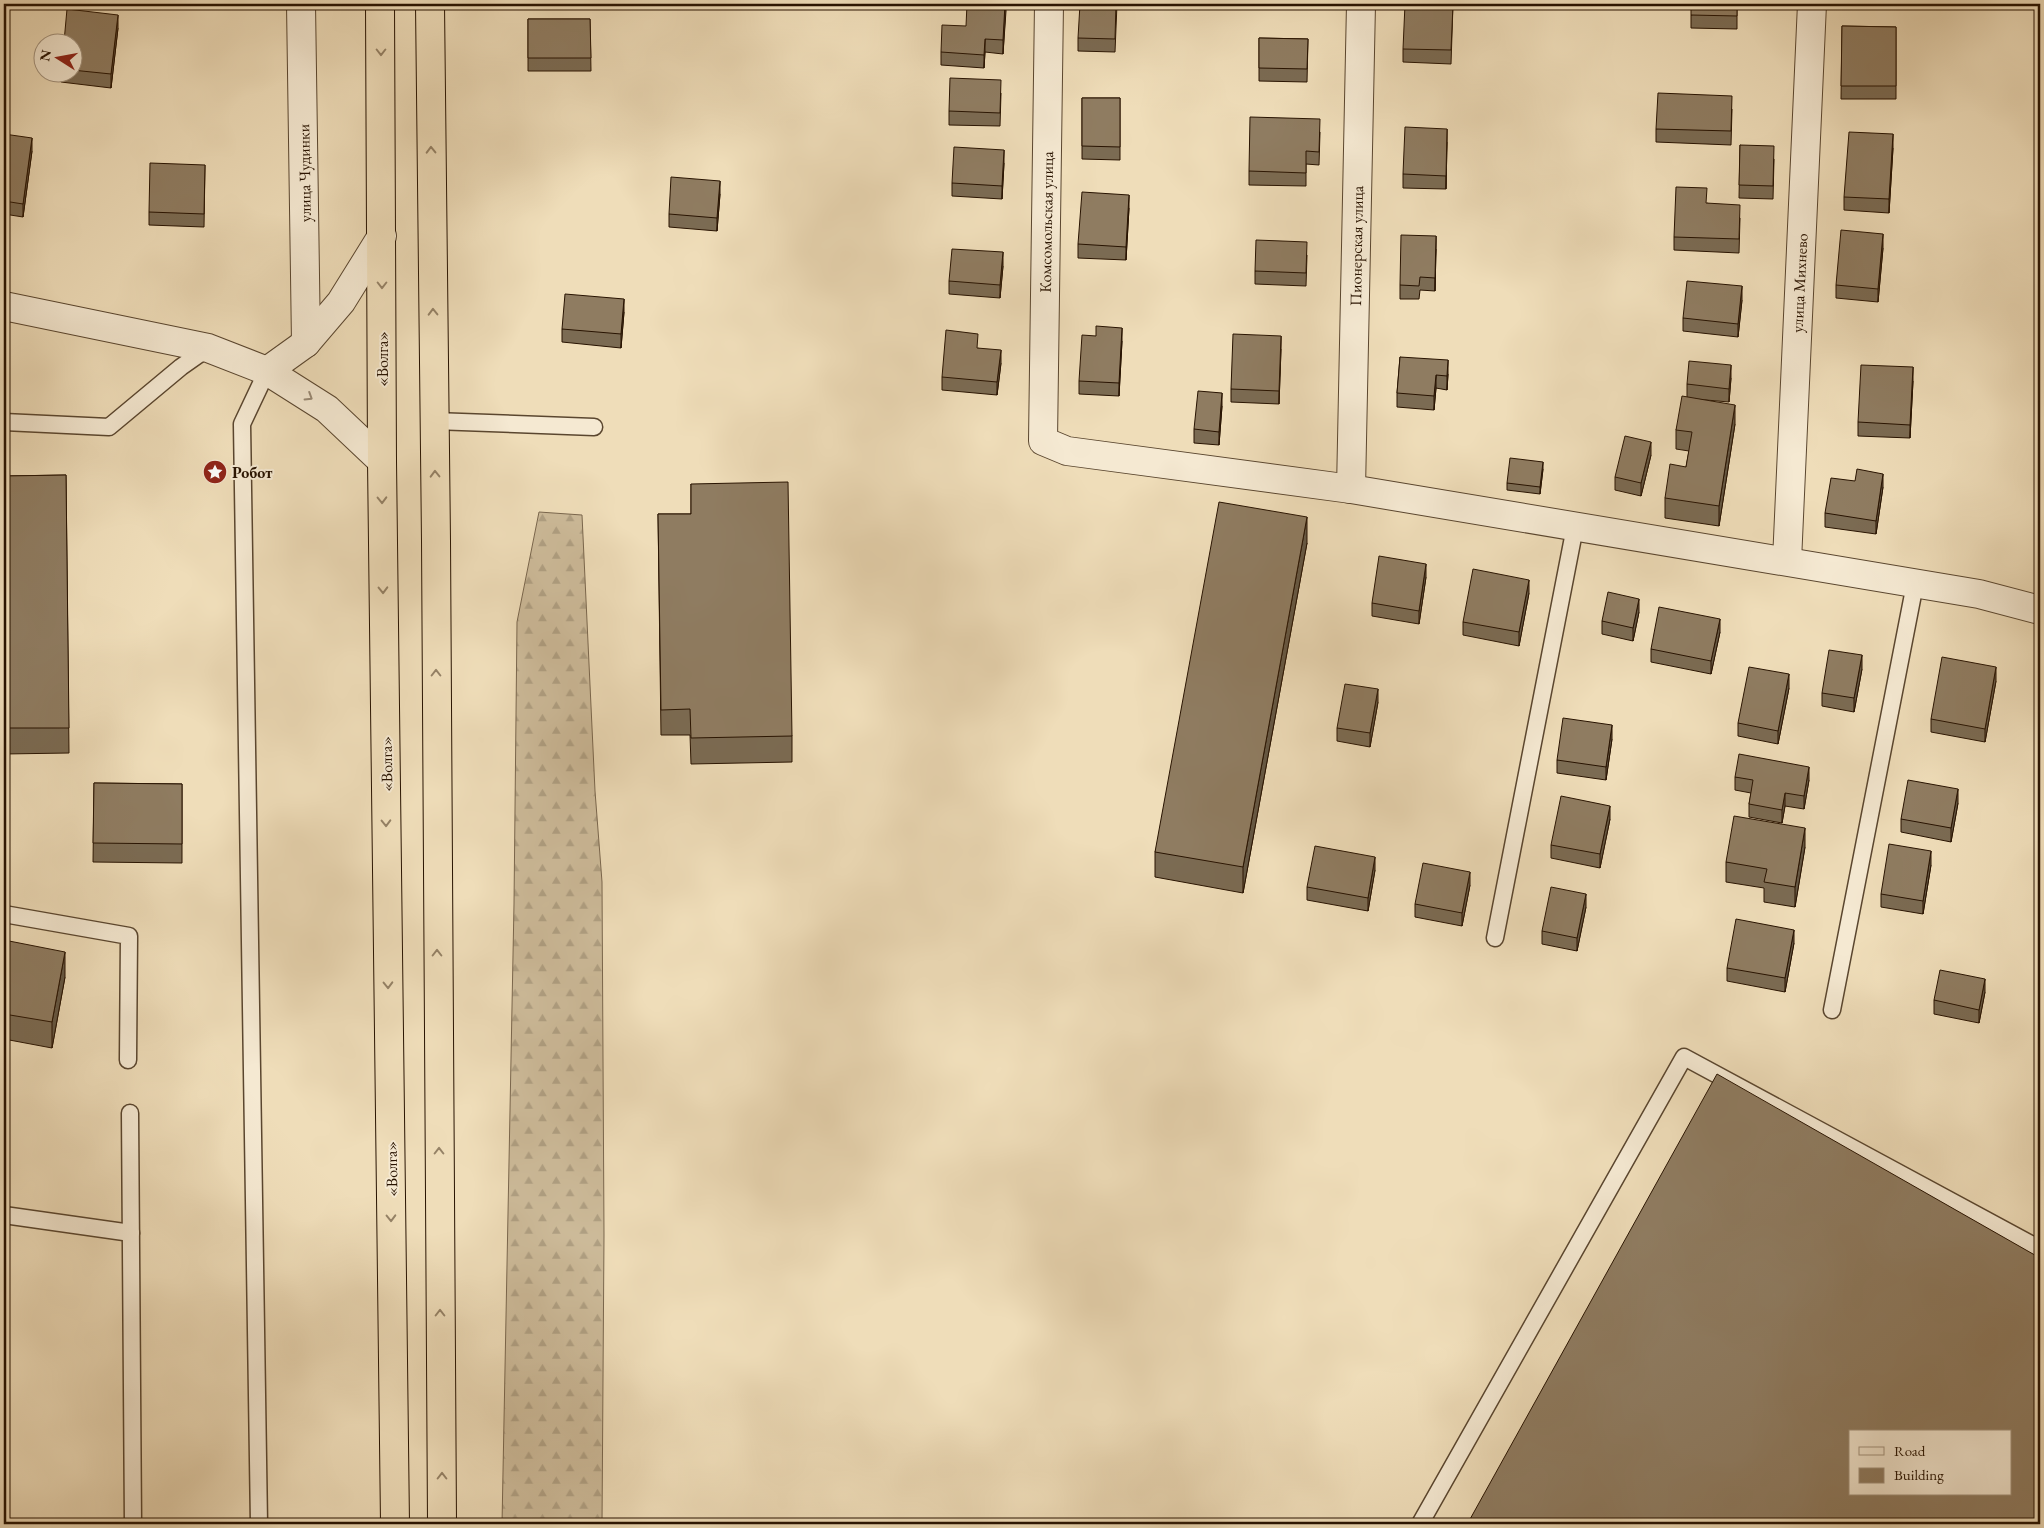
<svg xmlns="http://www.w3.org/2000/svg" width="2044" height="1528" font-family="'EB Garamond',serif">
<defs>
<pattern id="forest-firs" width="22" height="20" patternUnits="userSpaceOnUse" patternTransform="scale(1.25)"><rect width="22" height="20" fill="#cdbb9a"/><path d="M5 1l3.5 6h-7zM16 11l3.5 6h-7z" fill="#b0a083"/></pattern>
</defs>
<rect width="100%" height="100%" fill="#efddb9"/>
<filter id="stains"><feTurbulence type="fractalNoise" baseFrequency=".004" numOctaves="4"/><feColorMatrix values="0 0 0 0 .2 0 0 0 0 .09 0 0 0 0 .02 0 0 0 .5 -.17"/></filter>
<radialGradient id="worn" r=".72"><stop offset=".6" stop-color="#630" stop-opacity="0"/><stop offset="1" stop-color="#630" stop-opacity=".3"/></radialGradient>
<!-- forest -->
<path fill="url(#forest-firs)" stroke="#7a674e" d="M539 512 582 515 595 791 602 882 604 1235 602 1524H502L514 904 517 622Z"/>
<g fill="none" stroke-linecap="round" stroke-linejoin="round">
<!-- lane casing -->
<g stroke="#5a462f" stroke-width="19">
<g id="lane">
<path d="M434 421 594 427"/>
<path d="M4 422 109 427 181 367 208 348"/>
<path d="M4 914 129 936 128 1060"/>
<path d="M1495 938 1575 527"/>
<path d="M1832 1010 1915 584"/>
<path d="M130 1113 133 1524"/>
<path d="M4 1215 131 1233"/>
<path d="M259 1524 242 424 267 371"/>
<path d="M1420 1524 1684 1057 2040 1249"/>
</g>
</g>
<!-- street casing -->
<g stroke="#5a462f" stroke-width="30">
<g id="street">
<path d="M301 4 306 343"/>
<path d="M1049 4 1043 441 1067 451 1351 489 1979 594 2040 610"/>
<path d="M4 306 208 348 267 371 327 409 382 461"/>
<path d="M267 371 306 343 341 302 382 236"/>
<path d="M1351 489 1361 4"/>
<path d="M1787 561 1812 4"/>
</g>
</g>
<!-- highway casing -->
<g stroke="#281301" stroke-width="30">
<g id="highway">
<path d="M380 4 382 461 395 1524"/>
<path d="M430 4 436 541 442 1524"/>
</g>
</g>
<!-- lane -->
<use href="#lane" stroke="#f5e9d2" stroke-width="16"/>
<!-- street -->
<use href="#street" stroke="#f5e9d2" stroke-width="28"/>
<!-- highway -->
<use href="#highway" stroke="#efddb9" stroke-width="28"/>
</g>
<!-- wall -->
<g fill="#7b6b53" stroke="#281301">
<path d="M1006 4 1003 54 985 52 984 68 941 65V52L966 26Z"/>
<path d="M1117 4 1115 52 1078 51V38Z"/>
<path d="M1453 4 1451 64 1403 62V49Z"/>
<path d="M1737 4V29L1691 28V15Z"/>
<path d="M528 19H590L591 71H528Z"/>
<path d="M1842 26 1896 27V99H1841Z"/>
<path d="M118 28 111 88 61 82V72H72V42Z"/>
<path d="M1259 38 1308 39 1307 82 1259 81Z"/>
<path d="M1001 93 1000 126 949 125V111Z"/>
<path d="M1082 98H1120V160L1082 159Z"/>
<path d="M1732 109 1731 145 1656 142V129Z"/>
<path d="M1320 132 1319 165 1306 164V186L1249 185V171Z"/>
<path d="M4 134 32 151 23 217 4 214Z"/>
<path d="M1447 142 1446 189 1403 188V174Z"/>
<path d="M1740 145 1774 159 1773 199 1739 198Z"/>
<path d="M1893 148 1889 213 1844 210V197Z"/>
<path d="M1004 163 1002 199 952 196V183Z"/>
<path d="M205 165 204 227 149 225V212Z"/>
<path d="M720 194 717 231 669 227V214Z"/>
<path d="M1707 203 1740 218 1739 253 1674 250V237Z"/>
<path d="M1129 208 1126 260 1078 258V244Z"/>
<path d="M1883 248 1878 302 1836 298V285Z"/>
<path d="M1436 249 1435 291 1420 290 1419 299H1400V285Z"/>
<path d="M1307 255 1306 286 1255 284V271Z"/>
<path d="M1003 266 1000 298 949 294V281Z"/>
<path d="M1742 300 1738 337 1683 331V318Z"/>
<path d="M624 312 621 348 562 342V329Z"/>
<path d="M1122 341 1119 396 1079 394V381Z"/>
<path d="M978 348 1001 363 997 395 942 390V377Z"/>
<path d="M1281 349 1279 404 1231 402V389Z"/>
<path d="M1400 357 1448 374 1447 390 1436 388 1434 410 1397 407V393Z"/>
<path d="M1731 378 1729 402 1695 399 1735 424 1719 526 1665 518V498L1686 467 1689 451 1676 449V430L1687 397V384Z"/>
<path d="M1913 381 1910 438 1858 436V422Z"/>
<path d="M1222 406 1219 445 1194 443V429Z"/>
<path d="M1651 455 1641 496 1615 490V477Z"/>
<path d="M1543 469 1540 494 1507 490V483Z"/>
<path d="M66 475 69 753 4 754V476Z"/>
<path d="M691 484 792 736V762L691 764 690 735H661L658 514H691Z"/>
<path d="M1883 487 1876 534 1825 527V513Z"/>
<path d="M1307 543 1243 893 1155 877V852Z"/>
<path d="M1426 577 1419 624 1372 616V603Z"/>
<path d="M1529 593 1519 646 1463 635V622Z"/>
<path d="M1639 612 1633 641 1602 634V621Z"/>
<path d="M1720 632 1711 674 1651 662V649Z"/>
<path d="M1862 669 1854 712 1822 706V693Z"/>
<path d="M1996 681 1985 742 1931 732V719Z"/>
<path d="M1789 688 1778 744 1738 736V723Z"/>
<path d="M1378 702 1370 747 1337 741V728Z"/>
<path d="M1612 739 1606 780 1557 773V760Z"/>
<path d="M1735 777 1809 780 1804 809 1785 806 1782 823 1749 817V804L1751 793 1735 790Z"/>
<path d="M94 783 182 784V863L93 862Z"/>
<path d="M1958 803 1951 842 1901 832V819Z"/>
<path d="M1610 819 1600 868 1551 858V845Z"/>
<path d="M1805 847 1795 907 1764 902V888L1726 882V862Z"/>
<path d="M1931 865 1923 914 1881 907V894Z"/>
<path d="M1375 870 1368 911 1307 900V887Z"/>
<path d="M1470 885 1462 926 1415 917V904Z"/>
<path d="M1586 907 1577 951 1542 944V931Z"/>
<path d="M4 940 65 977 52 1048 4 1039Z"/>
<path d="M1794 943 1785 992 1727 981V968Z"/>
<path d="M1985 992 1979 1023 1934 1014V1000Z"/>
</g>
<!-- shaded-wall -->
<g fill="#645744" stroke="#281301">
<path d="M1005 4 1006 11 1003 54V40Z"/>
<path d="M118 15V28L111 88V74Z"/>
<path d="M985 39V52L984 68V55Z"/>
<path d="M1447 129V142L1446 189V176Z"/>
<path d="M1893 134V148L1889 213V199Z"/>
<path d="M32 138V151L23 217V204Z"/>
<path d="M1004 150V163L1002 199V186Z"/>
<path d="M720 181V194L717 231V218Z"/>
<path d="M1129 195V208L1126 260V247Z"/>
<path d="M1883 234V248L1878 302V289Z"/>
<path d="M1436 236V249L1435 291V278Z"/>
<path d="M1003 252V266L1000 298V285Z"/>
<path d="M1742 286V300L1738 337V324Z"/>
<path d="M624 299V312L621 348V334Z"/>
<path d="M1122 328V341L1119 396V383Z"/>
<path d="M1281 336V349L1279 404V391Z"/>
<path d="M1001 350V363L997 395V382Z"/>
<path d="M1448 360V374L1447 390V376Z"/>
<path d="M1731 365V378L1729 402V389Z"/>
<path d="M1913 367V381L1910 438V425Z"/>
<path d="M1436 375V388L1434 410V396Z"/>
<path d="M1222 393V406L1219 445V432Z"/>
<path d="M1735 405V424L1719 526V506Z"/>
<path d="M1651 442V455L1641 496V483Z"/>
<path d="M1543 462V469L1540 494V487Z"/>
<path d="M1883 474V487L1876 534V521Z"/>
<path d="M1307 517V543L1243 893V867Z"/>
<path d="M1426 564V577L1419 624V611Z"/>
<path d="M1529 580V593L1519 646V632Z"/>
<path d="M1639 599V612L1633 641V628Z"/>
<path d="M1720 619V632L1711 674V661Z"/>
<path d="M1862 655V669L1854 712V698Z"/>
<path d="M1996 667V681L1985 742V729Z"/>
<path d="M1789 674V688L1778 744V731Z"/>
<path d="M1378 689V702L1370 747V733Z"/>
<path d="M1612 725V739L1606 780V767Z"/>
<path d="M1809 767V780L1804 809V796Z"/>
<path d="M1958 789V803L1951 842V828Z"/>
<path d="M1785 793V806L1782 823V810Z"/>
<path d="M1610 806V819L1600 868V854Z"/>
<path d="M1805 828V847L1795 907V887Z"/>
<path d="M1931 851V865L1923 914V901Z"/>
<path d="M1375 857V870L1368 911V898Z"/>
<path d="M1470 872V885L1462 926V913Z"/>
<path d="M1586 894V907L1577 951V938Z"/>
<path d="M1794 930V943L1785 992V978Z"/>
<path d="M65 952V977L52 1048V1022Z"/>
<path d="M1985 979V992L1979 1023V1010Z"/>
</g>
<!-- building -->
<g fill="#8f7c61" stroke="#281301" fill-rule="evenodd">
<path d="M967 4H1005L1003 40 985 39 984 55 941 52 942 25 966 26Z"/>
<path d="M1080 4H1116L1115 39 1078 38Z"/>
<path d="M1405 4H1453L1451 50 1403 49Z"/>
<path d="M1691 4H1737V16L1691 15Z"/>
<path d="M67 9 118 15 111 74 72 70V42H64Z"/>
<path d="M528 19H590L591 58H528Z"/>
<path d="M1842 26 1896 27V86H1841Z"/>
<path d="M1259 38 1308 39 1307 69 1259 68Z"/>
<path d="M950 78 1001 80 1000 113 949 111Z"/>
<path d="M1658 93 1732 96 1731 131 1656 129Z"/>
<path d="M1082 98H1120V147L1082 146Z"/>
<path d="M1250 117 1320 119 1319 152 1306 151V173L1249 171Z"/>
<path d="M1405 127 1447 129 1446 176 1403 174Z"/>
<path d="M1849 132 1893 134 1889 199 1844 197Z"/>
<path d="M4 134 32 138 23 204 4 201Z"/>
<path d="M1740 145 1774 146 1773 186 1739 185Z"/>
<path d="M954 147 1004 150 1002 186 952 183Z"/>
<path d="M150 163 205 165 204 214 149 212Z"/>
<path d="M671 177 720 181 717 218 669 214Z"/>
<path d="M1676 187 1707 188 1706 203 1740 205 1739 239 1674 237Z"/>
<path d="M1082 192 1129 195 1126 247 1078 244Z"/>
<path d="M1841 230 1883 234 1878 289 1836 285Z"/>
<path d="M1401 235 1436 236 1435 278 1420 277 1419 286 1400 285Z"/>
<path d="M1256 240 1307 242 1306 273 1255 271Z"/>
<path d="M952 249 1003 252 1000 285 949 281Z"/>
<path d="M1687 281 1742 286 1738 324 1683 318Z"/>
<path d="M565 294 624 299 621 334 562 329Z"/>
<path d="M1096 326 1122 328 1119 383 1079 381 1082 335 1096 336Z"/>
<path d="M946 330 978 334 977 348 1001 350 997 382 942 377Z"/>
<path d="M1233 334 1281 336 1279 391 1231 389Z"/>
<path d="M1400 357 1448 360 1447 376 1436 375 1434 396 1397 393Z"/>
<path d="M1689 361 1731 365 1729 389 1687 384Z"/>
<path d="M1861 365 1913 367 1910 425 1858 422Z"/>
<path d="M1198 391 1222 393 1219 432 1194 429Z"/>
<path d="M1682 396 1735 405 1719 506 1665 498 1670 464 1686 467 1692 432 1676 430Z"/>
<path d="M1625 436 1651 442 1641 483 1615 477Z"/>
<path d="M1510 458 1543 462 1540 487 1507 483Z"/>
<path d="M1857 469 1883 474 1876 521 1825 513 1831 478 1855 481Z"/>
<path d="M66 475 69 728H4V476Z"/>
<path d="M788 482 792 736 691 738 690 709 661 710 658 514H691V484Z"/>
<path d="M1219 502 1307 517 1243 867 1155 852Z"/>
<path d="M1379 556 1426 564 1419 611 1372 603Z"/>
<path d="M1473 569 1529 580 1519 632 1463 622Z"/>
<path d="M1608 592 1639 599 1633 628 1602 621Z"/>
<path d="M1659 607 1720 619 1711 661 1651 649Z"/>
<path d="M1829 650 1862 655 1854 698 1822 693Z"/>
<path d="M1942 657 1996 667 1985 729 1931 719Z"/>
<path d="M1749 667 1789 674 1778 731 1738 723Z"/>
<path d="M1345 684 1378 689 1370 733 1337 728Z"/>
<path d="M1563 718 1612 725 1606 767 1557 760Z"/>
<path d="M1739 754 1809 767 1804 796 1785 793 1782 810 1749 804 1753 780 1735 777Z"/>
<path d="M1908 780 1958 789 1951 828 1901 819Z"/>
<path d="M94 783 182 784V844L93 843Z"/>
<path d="M1561 796 1610 806 1600 854 1551 845Z"/>
<path d="M1734 816 1805 828 1795 887 1764 882 1767 869 1726 862Z"/>
<path d="M1889 844 1931 851 1923 901 1881 894Z"/>
<path d="M1315 846 1375 857 1368 898 1307 887Z"/>
<path d="M1423 863 1470 872 1462 913 1415 904Z"/>
<path d="M1551 887 1586 894 1577 938 1542 931Z"/>
<path d="M1736 919 1794 930 1785 978 1727 968Z"/>
<path d="M4 940 65 952 52 1022 4 1014Z"/>
<path d="M1940 970 1985 979 1979 1010 1934 1000Z"/>
<path d="M1717 1074 2040 1258V1524H1474L1469 1521ZM1850 1432H2010V1494H1850Z"/>
</g>
<!-- one-way arrows -->
<defs><path id="oneway-chevron" d="M-2-3.5L2.5 0L-2 3.5" fill="none" stroke-width="1.6" stroke-linecap="round" stroke-linejoin="round" transform="scale(1.25)"/></defs>
<g stroke="#958266">
<use href="#oneway-chevron" transform="translate(381 52) rotate(90)"/>
<use href="#oneway-chevron" transform="translate(431 150) rotate(-91)"/>
<use href="#oneway-chevron" transform="translate(382 285) rotate(90)"/>
<use href="#oneway-chevron" transform="translate(433 312) rotate(-91)"/>
<use href="#oneway-chevron" transform="translate(435 474) rotate(-91)"/>
<use href="#oneway-chevron" transform="translate(382 500) rotate(89)"/>
<use href="#oneway-chevron" transform="translate(383 590) rotate(89)"/>
<use href="#oneway-chevron" transform="translate(436 673) rotate(-90)"/>
<use href="#oneway-chevron" transform="translate(386 823) rotate(89)"/>
<use href="#oneway-chevron" transform="translate(437 953) rotate(-90)"/>
<use href="#oneway-chevron" transform="translate(388 985) rotate(89)"/>
<use href="#oneway-chevron" transform="translate(439 1151) rotate(-90)"/>
<use href="#oneway-chevron" transform="translate(391 1218) rotate(89)"/>
<use href="#oneway-chevron" transform="translate(440 1313) rotate(-90)"/>
<use href="#oneway-chevron" transform="translate(442 1476) rotate(-90)"/>
</g>
<use stroke="#998974" href="#oneway-chevron" transform="translate(309 397) rotate(32)"/>
<!-- icons -->
<defs>
<g id="sight-disc" transform="scale(1.25)"><circle r="9.5" fill="#8f2418" stroke="#f5e9d2"/><path d="M0-6L1.8-2.2L6-1.7L2.9 1.2L3.7 5.4L0 3.3L-3.7 5.4L-2.9 1.2L-6-1.7L-1.8-2.2Z" fill="#fff"/></g>
</defs>
<g fill-rule="evenodd">
<use href="#sight-disc" x="215" y="472"/>
</g>
<g text-anchor="middle" stroke-width="4" stroke-linejoin="round" paint-order="stroke">
<!-- street labels -->
<g font-size="16" fill="#281301" stroke="#f5e9d2">
<text transform="translate(304 173) rotate(-91)" y="6">улица Чудинки</text>
<text transform="translate(1046 222) rotate(-89)" y="6">Комсомольская улица</text>
<text transform="translate(1356 246) rotate(-89)" y="6">Пионерская улица</text>
<text transform="translate(1799 283) rotate(-87)" y="6">улица Михнево</text>
<text transform="translate(382 359) rotate(-90)" y="6">«Волга»</text>
<text transform="translate(386 764) rotate(-91)" y="6">«Волга»</text>
<text transform="translate(391 1169) rotate(-91)" y="6">«Волга»</text>
</g>
<!-- poi labels -->
<g font-size="16" font-weight="bold" fill="#281301" stroke="#f5e9d2" text-anchor="start">
<text x="232" y="478">Робот</text>
</g>
</g>
<!-- margin -->
<rect width="2044" height="1528" fill="none" stroke="#efddb9" stroke-width="20"/>
<rect x="5" y="5" width="2034" height="1518" fill="none" stroke="#281301" stroke-width="2.5"/>
<rect x="10" y="10" width="2024" height="1508" fill="none" stroke="#281301"/>
<!-- legend -->
<rect x="1849" y="1430" width="162" height="65" fill="#f5e9d2" stroke="#a3937e"/>
<rect x="1859" y="1447" width="25" height="8" fill="#f5e9d2" stroke="#a3937e"/>
<text x="1894" y="1456" font-size="15" fill="#281301">Road</text>
<rect x="1859" y="1468" width="25" height="15" fill="#8f7c61" stroke="#a3937e"/>
<text x="1894" y="1480" font-size="15" fill="#281301">Building</text>
<!-- north arrow -->
<g transform="translate(58 58) rotate(281)"><circle r="24" fill="#f5e9d2" stroke="#a3937e"/>
<path d="M0-4L9 19L0 12L-9 19Z" fill="#8f2418"/>
<text y="-8" font-size="14" font-weight="bold" text-anchor="middle" fill="#281301">N</text>
</g>
<rect width="100%" height="100%" filter="url(#stains)"/>
<rect width="100%" height="100%" fill="url(#worn)"/>
</svg>
